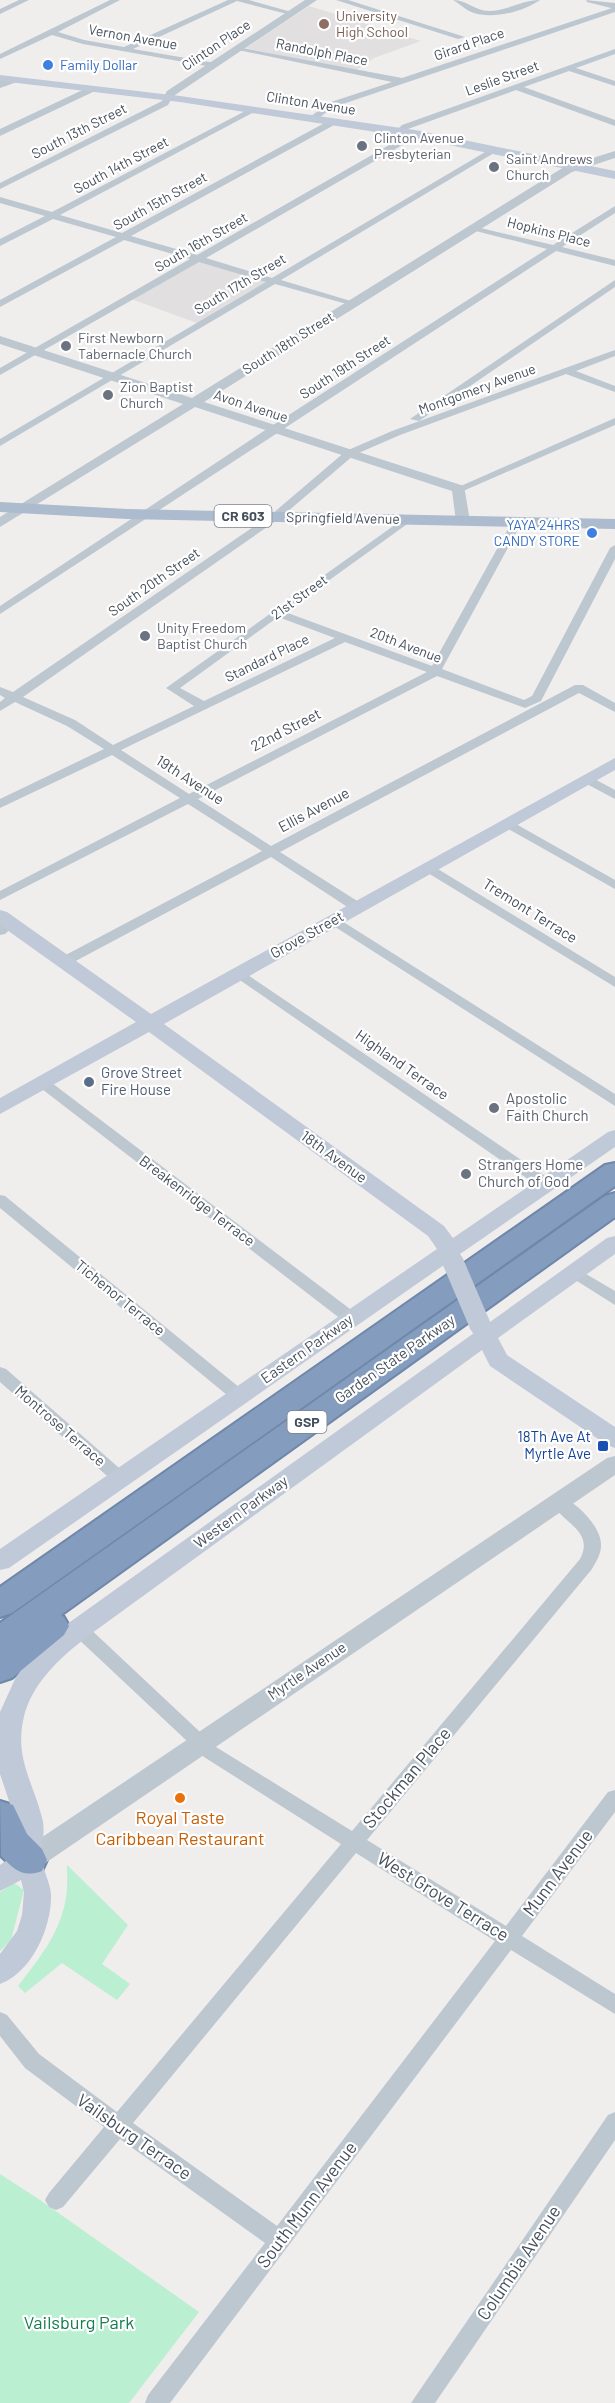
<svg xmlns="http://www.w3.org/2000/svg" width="615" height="2403" font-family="Barlow,sans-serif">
<rect width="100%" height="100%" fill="#f0eded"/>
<!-- education -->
<g fill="#e1dfdf">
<path d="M309 6 421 41 374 58 355 71 246 48Z"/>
<path d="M198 260 271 281 197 323 131 299Z"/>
</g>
<!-- green -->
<g fill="#baefd2">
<path d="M67 1865 128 1925 102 1964 130 1984 117 2000 62 1963 25 1993 18 1986C38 1960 58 1936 65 1903 68 1891 67 1877 67 1865Z"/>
<path d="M14 1883 24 1890 11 1940 0 1951V1892Z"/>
<path d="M0 2174 40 2200 199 2312 129 2403H0Z"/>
</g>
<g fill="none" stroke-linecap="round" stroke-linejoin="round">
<!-- motorway casing -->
<g stroke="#6f87a9" stroke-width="4">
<g id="motorway">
<path d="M615 1163V1186L12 1613 0 1617V1587L605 1165Z"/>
<path d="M615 1193V1217L61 1615 64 1617 69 1626 64 1635 12 1678 0 1682V1623L605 1196Z"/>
<path d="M0 1801 13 1805 27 1834 42 1849 47 1860 42 1871C22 1878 15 1870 1 1856Z"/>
</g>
</g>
<!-- minor -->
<g fill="#bdc7d0" fill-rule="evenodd">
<path d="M19 0H29L0 14V9Z"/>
<path d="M110 0H120L58 32 84 40 124 47 228 0H249L295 13 291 15 237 1 133 49 215 63V67H212L83 44 52 35 0 59V54Z"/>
<path d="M336 0H348L465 37 458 39Z"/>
<path d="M453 0C467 0 475 11 489 11 507 11 522 0 540 0 523 12 489 21 469 11 464 8 458 3 453 0Z"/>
<path d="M615 7V12L334 107 313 122 310 121V117L328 103 392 82 233 49 237 47 402 78Z"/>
<path d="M615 49V54L576 68 615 81V86L569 71 524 87 615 120V126L516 90 408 129 402 134 395 132 402 125Z"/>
<path d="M165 96 172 98 168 105 0 189V183L162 101Z"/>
<path d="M251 108 258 110 60 215 122 233 330 120H336V124L131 236 197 255 412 132H418V136L206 258 272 278 492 148 499 150 281 280 354 302V306L275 284 0 446V439L266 282 199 262 0 375V368L190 259 124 240 0 307V300L116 237 53 219 0 246V239L45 216 0 203V197L52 212Z"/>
<path d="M615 206V213L562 247 615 260V266L556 251 0 614V606L270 427 547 249 472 230V226L553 245Z"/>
<path d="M615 280V287L419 421 410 419Z"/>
<path d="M615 350V356L576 371 615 386V392L566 374 400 435 354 455 280 518 23 697 75 720 113 745 194 706 166 688 406 517 411 520 410 522 285 612 432 666 512 522 517 519 522 522 442 669 524 700 532 696 610 548 615 545V559L541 701 525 708 437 676 198 799 271 846 575 685H583L615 703V712L579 693 280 852 362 904 364 907 362 910H352L271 857 70 964H60L58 961 60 958 262 851 188 804 0 900V891L180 798 112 755 0 808V799L104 749 67 726 15 702 0 711V702L5 698 0 695V687L13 692 272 514 346 451 392 431ZM278 617 335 638 204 701 180 688ZM345 642 427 672 189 794 121 750Z"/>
<path d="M615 418V425L463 491H455L454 489Z"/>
<path d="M587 775 615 790V799L583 782 581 779 583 776Z"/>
<path d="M507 819 615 880V889L503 826 501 823Z"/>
<path d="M428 863 615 977V987L423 870 422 867 423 864Z"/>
<path d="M334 916 615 1094V1106L329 923 327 920 329 917Z"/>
<path d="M10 919 17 923 5 934 0 935V924Z"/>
<path d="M239 969 551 1180 553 1184 551 1188H541L234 976 232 973Z"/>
<path d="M43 1078 48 1080 358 1315 360 1319 358 1323H346L38 1086 36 1083 38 1080Z"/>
<path d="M0 1195 5 1196 245 1392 247 1396 245 1400H233L0 1208Z"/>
<path d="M574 1267 615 1291V1305L569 1276 566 1272 569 1268Z"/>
<path d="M0 1367 6 1369 126 1474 128 1478 126 1482 120 1484 114 1482 0 1382Z"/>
<path d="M559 1496C576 1501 602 1527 601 1546 601 1554 596 1562 592 1569L367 1840 506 1926 608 1792 615 1790V1812L522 1936 615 1994V2014L511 1950 170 2403H145L148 2395 265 2243 120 2139 63 2207 56 2210 49 2207 45 2200 49 2193 104 2127 25 2068 0 2036V2012L7 2015 39 2054 117 2112 341 1844 204 1757 73 1634 70 1629 73 1624 79 1622 85 1624 216 1747 352 1831 580 1559C595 1531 562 1523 551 1502L553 1497ZM356 1853 495 1941 277 2226 133 2123Z"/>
<path d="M615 2112V2140L435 2403H411L608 2115Z"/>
</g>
<!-- tertiary -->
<g fill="#bdc7d0" fill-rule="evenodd">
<path d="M305 0H317L175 95 172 100H164L163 98 167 91Z"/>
<path d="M586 0 615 3V9L587 2Z"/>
<path d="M13 77 17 78V82L0 88V81Z"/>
<path d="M91 86 95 87V91L0 136V129Z"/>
<path d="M615 151V158L572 172 204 402 464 486 470 521 468 524 463 525 456 521 452 491 195 407 0 527V517L183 404 0 344V336L192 398 564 167Z"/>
<path d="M615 1456V1475L38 1868 29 1871 20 1868 17 1860 20 1852 607 1458Z"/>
</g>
<!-- secondary -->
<g fill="#c0c9d7" fill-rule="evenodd">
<path d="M0 75 180 96 415 130 615 171V179L415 138 180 102 0 81Z"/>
<path d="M615 758V770L164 1024 444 1226 453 1238 608 1132 615 1130V1147L460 1254 464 1262 461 1267 453 1270 444 1265 9 1568 0 1570V1549L437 1249 428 1236 149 1032 0 1114V1098L136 1022 0 925V910L7 912 151 1014Z"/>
<path d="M615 1236V1254L498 1338 507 1355 615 1427V1448L607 1445 490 1366 482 1350 88 1636C60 1658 30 1684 23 1721 15 1761 35 1785 43 1822 45 1835 41 1847 42 1859 43 1871 50 1882 51 1894 52 1927 32 1972 0 1984V1954L17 1931 22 1915 24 1892 21 1880 0 1891V1865L16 1854 17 1825 0 1774V1712L16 1677 27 1662 70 1622 474 1333 470 1325 473 1319 481 1317 490 1322 607 1238Z"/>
</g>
<!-- primary -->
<path fill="#acbbcd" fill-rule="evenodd" d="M0 502 127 509 615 519V529L127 519 0 512Z"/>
<!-- motorway -->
<use href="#motorway" fill="#849cbd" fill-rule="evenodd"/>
<!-- secondary-bridge -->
<path stroke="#c0c9d7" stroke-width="21" d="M453 1262 480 1325"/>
</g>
<!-- markers -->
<circle fill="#8d6e63" stroke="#fff" stroke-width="2" cx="324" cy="24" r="6"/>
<g fill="#3f7fe0" stroke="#fff" stroke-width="2">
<circle cx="48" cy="65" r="6"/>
<circle cx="592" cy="533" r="6"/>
</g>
<g fill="#6b7280" stroke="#fff" stroke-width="2">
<circle cx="362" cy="146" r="6"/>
<circle cx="494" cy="167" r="6"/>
<circle cx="66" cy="346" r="6"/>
<circle cx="108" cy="395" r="6"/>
<circle cx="145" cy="636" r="6"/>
<circle cx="494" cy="1108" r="6"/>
<circle cx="466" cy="1174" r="6"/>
</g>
<circle fill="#5c6f8a" stroke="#fff" stroke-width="2" cx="89" cy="1082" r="6"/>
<rect fill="#1a4fb4" stroke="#fff" stroke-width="2" x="597" y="1440" width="12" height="12" rx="3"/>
<circle fill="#e8710a" stroke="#fff" stroke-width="2" cx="180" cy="1798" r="6"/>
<g text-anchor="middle" stroke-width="4.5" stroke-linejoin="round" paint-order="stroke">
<!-- far-education labels -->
<g font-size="14" fill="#785e54" stroke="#fff" text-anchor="start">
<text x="336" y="21">University<tspan x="336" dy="16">High School</tspan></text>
</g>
<!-- far-street labels -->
<g font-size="14" fill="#454f5b" stroke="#fff">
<text transform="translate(133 37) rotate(10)" y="5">Vernon Avenue</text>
<text transform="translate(469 44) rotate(-19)" y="5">Girard Place</text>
<text transform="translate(216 45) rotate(-34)" y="5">Clinton Place</text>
<text transform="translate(322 52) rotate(11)" y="5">Randolph Place</text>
<text transform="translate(502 78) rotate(-20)" y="5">Leslie Street</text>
<text transform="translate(311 103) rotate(9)" y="5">Clinton Avenue</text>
<text transform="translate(79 131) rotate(-27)" y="5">South 13th Street</text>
<text transform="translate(121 165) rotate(-28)" y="5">South 14th Street</text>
<text transform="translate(160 201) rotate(-29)" y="5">South 15th Street</text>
<text transform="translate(549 232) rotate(14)" y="5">Hopkins Place</text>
<text transform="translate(201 242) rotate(-30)" y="5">South 16th Street</text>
<text transform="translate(240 284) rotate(-31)" y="5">South 17th Street</text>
<text transform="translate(288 343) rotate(-32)" y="5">South 18th Street</text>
<text transform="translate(345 367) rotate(-33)" y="5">South 19th Street</text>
<text transform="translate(477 389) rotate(-20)" y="5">Montgomery Avenue</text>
<text transform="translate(251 406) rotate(18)" y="5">Avon Avenue</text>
<text transform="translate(343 518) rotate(1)" y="5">Springfield Avenue</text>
<text transform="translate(154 582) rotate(-35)" y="5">South 20th Street</text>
<text transform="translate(299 597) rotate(-36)" y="5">21st Street</text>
<text transform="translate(406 645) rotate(21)" y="5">20th Avenue</text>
<text transform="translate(267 658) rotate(-26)" y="5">Standard Place</text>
</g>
<!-- far-shop labels -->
<g font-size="14" fill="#366cbe" stroke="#fff" text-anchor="start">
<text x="60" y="70">Family Dollar</text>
<text x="580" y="530" text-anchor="end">YAYA 24HRS<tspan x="580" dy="16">CANDY STORE</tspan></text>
</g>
<!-- far-worship labels -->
<g font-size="14" fill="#5b616d" stroke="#fff" text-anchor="start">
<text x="374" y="143">Clinton Avenue<tspan x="374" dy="16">Presbyterian</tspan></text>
<text x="506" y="164">Saint Andrews<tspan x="506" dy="16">Church</tspan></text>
<text x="78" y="343">First Newborn<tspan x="78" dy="16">Tabernacle Church</tspan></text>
<text x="120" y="392">Zion Baptist<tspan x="120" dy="16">Church</tspan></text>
<text x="157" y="633">Unity Freedom<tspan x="157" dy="16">Baptist Church</tspan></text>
</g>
<!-- shield labels -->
<g fill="#fff" stroke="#7d848c" stroke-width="1.5">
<rect x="214.5" y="505" width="57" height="22" rx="4.5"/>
<rect x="287.5" y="1411" width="39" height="22" rx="4.5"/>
</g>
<g font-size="14" font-weight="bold" fill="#454f5b">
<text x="243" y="521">CR 603</text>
<text x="307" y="1427">GSP</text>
</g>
<!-- street labels -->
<g font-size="15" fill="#454f5b" stroke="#fff">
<text transform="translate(286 730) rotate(-27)" y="5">22nd Street</text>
<text transform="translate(190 780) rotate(33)" y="5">19th Avenue</text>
<text transform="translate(314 810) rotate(-28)" y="5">Ellis Avenue</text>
<text transform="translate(530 911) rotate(32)" y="5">Tremont Terrace</text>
<text transform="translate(307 935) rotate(-29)" y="5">Grove Street</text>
<text transform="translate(402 1065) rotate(35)" y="5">Highland Terrace</text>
<text transform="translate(334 1157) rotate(36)" y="5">18th Avenue</text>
<text transform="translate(197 1201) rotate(37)" y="5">Breakenridge Terrace</text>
<text transform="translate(120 1298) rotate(39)" y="5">Tichenor Terrace</text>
<text transform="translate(307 1349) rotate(-35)" y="5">Eastern Parkway</text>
<text transform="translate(395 1359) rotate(-35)" y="5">Garden State Parkway</text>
<text transform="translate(60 1426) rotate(41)" y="5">Montrose Terrace</text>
<text transform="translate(241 1512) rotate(-36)" y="5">Western Parkway</text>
<text transform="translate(307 1671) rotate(-34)" y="5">Myrtle Avenue</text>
</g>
<!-- service labels -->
<g font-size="15" fill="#4e5e75" stroke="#fff" text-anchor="start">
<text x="101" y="1078">Grove Street<tspan x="101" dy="17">Fire House</tspan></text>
</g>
<!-- worship labels -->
<g font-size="15" fill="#5b616d" stroke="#fff" text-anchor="start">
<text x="506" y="1104">Apostolic<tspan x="506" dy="17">Faith Church</tspan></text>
<text x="478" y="1170">Strangers Home<tspan x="478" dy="17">Church of God</tspan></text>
</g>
<!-- transit labels -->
<g font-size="15" fill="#164399" stroke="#fff" text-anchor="end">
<text x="591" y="1442">18Th Ave At<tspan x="591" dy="17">Myrtle Ave</tspan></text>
</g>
<!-- near-street labels -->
<g font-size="18" fill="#454f5b" stroke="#fff">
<text transform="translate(407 1778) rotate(-50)" y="6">Stockman Place</text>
<text transform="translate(558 1873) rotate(-53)" y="6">Munn Avenue</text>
<text transform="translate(443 1897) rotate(32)" y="6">West Grove Terrace</text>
<text transform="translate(134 2137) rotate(35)" y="6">Vailsburg Terrace</text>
<text transform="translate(307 2205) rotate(-53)" y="6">South Munn Avenue</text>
<text transform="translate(519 2263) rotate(-56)" y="6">Columbia Avenue</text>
</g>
<!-- near-food labels -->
<g font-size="18" fill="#c56008" stroke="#fff">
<text x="180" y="1824">Royal Taste<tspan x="180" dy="21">Caribbean Restaurant</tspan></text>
</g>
<!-- near-park labels -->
<g font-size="18" fill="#157d50" stroke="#fff">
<text x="79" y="2329">Vailsburg Park</text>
</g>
</g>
</svg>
